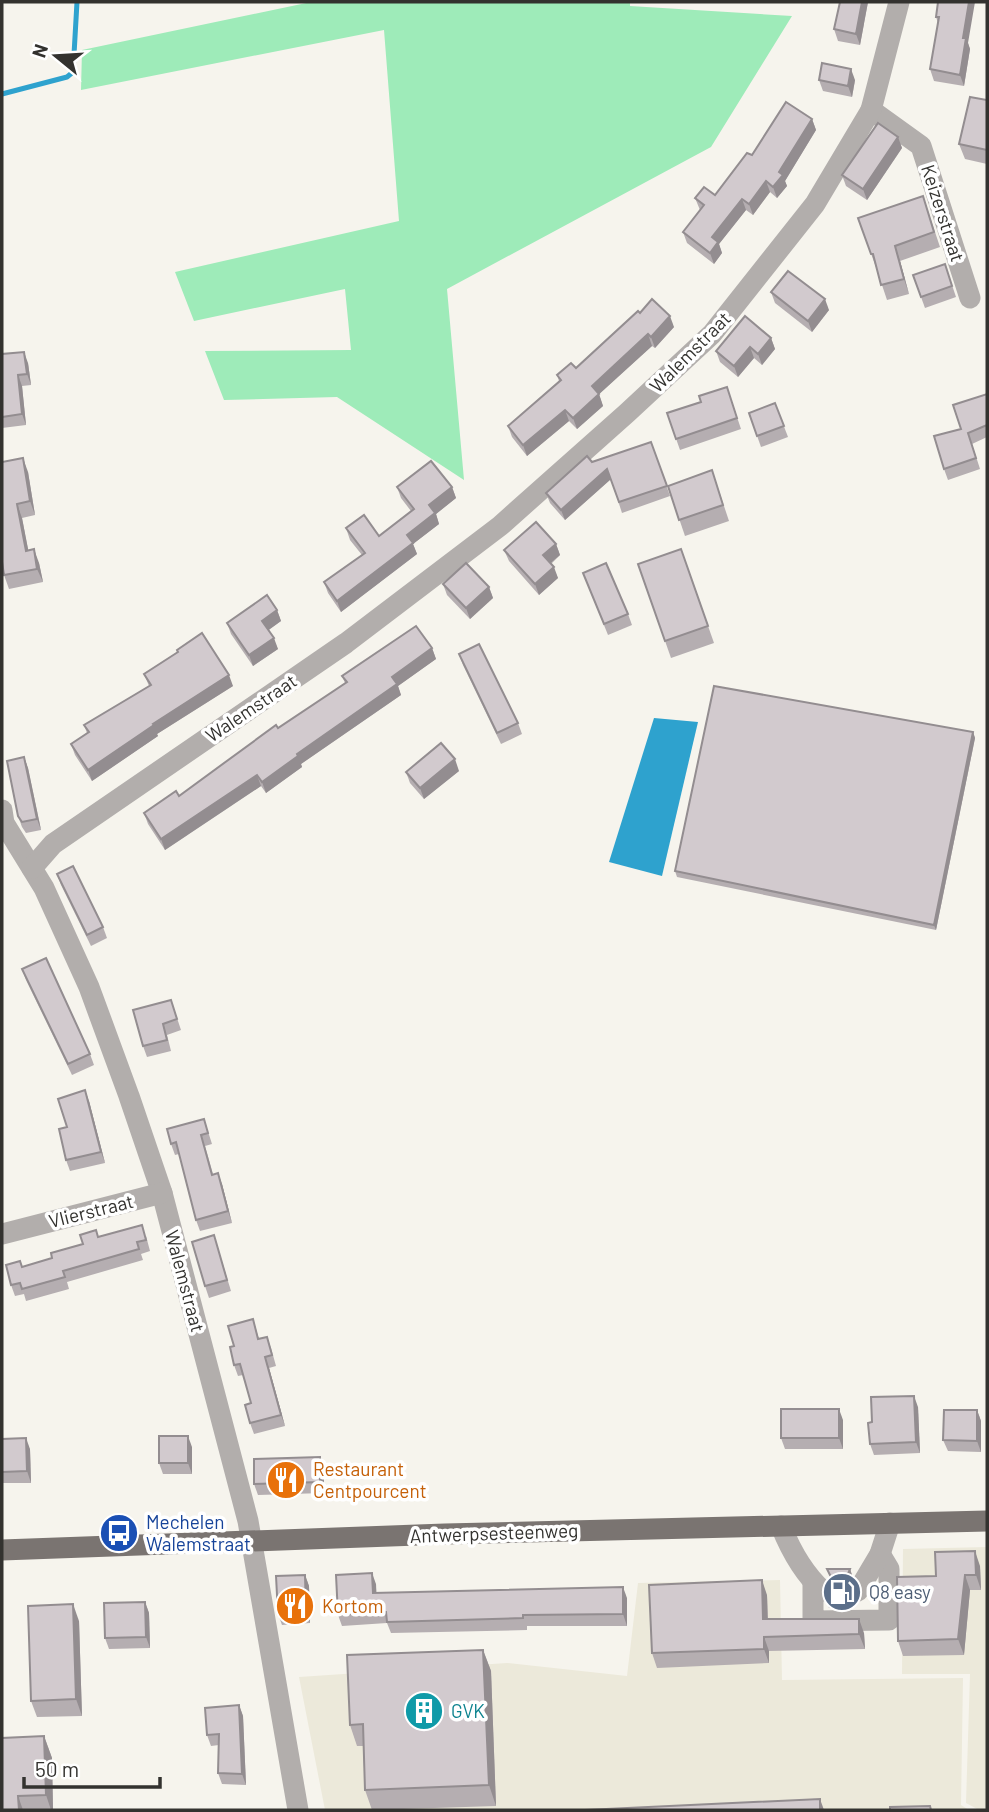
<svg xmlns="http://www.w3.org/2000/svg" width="989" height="1812" font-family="Barlow,sans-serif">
<rect width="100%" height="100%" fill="#f6f4ed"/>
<!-- built -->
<g fill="#ece9da">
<path d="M987 1547V1810H979L966 1803 970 1674H902L903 1549Z"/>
<path d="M780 1580 782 1680 963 1678 961 1805 969 1810H325L299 1677 507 1663 627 1676 638 1583Z"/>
</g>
<!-- green -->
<path fill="#9eebb9" d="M311 2H630V6L792 16 711 147 447 289 464 480 337 397 224 400 205 351 351 350 345 289 194 321 175 272 399 221 384 30 81 90 82 50Z"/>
<!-- water -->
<path fill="#2ea2ce" d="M654 718 698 722 662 876 609 862Z"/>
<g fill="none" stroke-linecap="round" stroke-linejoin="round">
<!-- stream -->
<path stroke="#2ea2ce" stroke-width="5" d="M2 94 67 77 73 72 77 2"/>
<!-- minor -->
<g stroke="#b2aeac" stroke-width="21">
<path d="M871 110 921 146 970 298"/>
<path d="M2 810 4 823 44 888 89 987 129 1096 162 1193 248 1521 298 1810"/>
<path d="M32 868 53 844 346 643 500 526 627 413 712 334 815 204 871 110 899 2"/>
<path d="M2 1234 162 1193"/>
<path d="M781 1526C791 1551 803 1573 823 1591"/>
<path d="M813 1582V1621L889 1620V1569L880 1554"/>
<path d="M858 1591 880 1554 890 1523"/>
</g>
<!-- major -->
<path stroke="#7a7471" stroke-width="21" d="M2 1550 445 1534 987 1521"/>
</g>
<!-- wall -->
<g fill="#b5aeb1">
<path d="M868 2 860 45 838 41 834 29Z"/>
<path d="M938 2 968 43 970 49 964 86 934 81 930 69 938 23 936 17Z"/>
<path d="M819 80H855L852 97 823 91Z"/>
<path d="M987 100V164L965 159 959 144Z"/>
<path d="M812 119 816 130 785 181 787 186 777 198 770 192 753 215 746 210 719 244 722 253 714 264 687 243 683 232 700 210 695 198 715 195 752 155Z"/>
<path d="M898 137 902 148 867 200 846 186 842 175Z"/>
<path d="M923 196 940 247 900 261 909 294 887 300 877 270 858 218Z"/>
<path d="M945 264 956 297 925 308 913 275Z"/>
<path d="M771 292 829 310 812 332 775 303Z"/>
<path d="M640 313 674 327 655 348 652 346 599 394 603 406 577 429 569 421 527 456 512 437 508 426 559 381 557 375 576 368Z"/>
<path d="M771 338 775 349 762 365 754 358 738 377 720 362 716 351Z"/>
<path d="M2 354 28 363 31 385 22 386 26 425 2 428Z"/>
<path d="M727 387 741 429 680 450 667 413 701 402Z"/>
<path d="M987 394V437L972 444 980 469 948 480 944 469 961 429Z"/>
<path d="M775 403 788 437 761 447 749 413Z"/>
<path d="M651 442 670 496 622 513 611 479 565 520 550 503 546 493 592 462Z"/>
<path d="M2 462 28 472 35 515 22 518 28 550 39 563 43 582 9 589 4 575Z"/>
<path d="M712 470 729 521 685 536 668 486Z"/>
<path d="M397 487H452L456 498 436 514 439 524 413 544 417 554 341 612 328 593 324 582 362 555 350 540 346 528 379 536 411 511 401 498Z"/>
<path d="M556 544 560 555 551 564 558 578 539 595 509 561 504 550Z"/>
<path d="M681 549 714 643 671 658 638 564Z"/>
<path d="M583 573 628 614 632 625 608 635Z"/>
<path d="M443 584 489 587 493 598 470 619 447 595Z"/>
<path d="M277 610 281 621 268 630 278 649 253 666 231 634 227 623Z"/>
<path d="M432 648 436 659 398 686 401 695 301 764 302 767 266 793 261 786 165 850 148 824 144 813 179 796 345 683 342 676Z"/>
<path d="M177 650 233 686 157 734 158 736 92 781 75 755 71 744 87 733 84 725 149 686 144 674 178 653Z"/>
<path d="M459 654 518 723 522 734 501 744 463 665Z"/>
<path d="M973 732 975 738 936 930 677 877 675 871Z"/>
<path d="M24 757 28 768 41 830 26 833 22 827 18 816Z"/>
<path d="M459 771 424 799 410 783 406 772Z"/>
<path d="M57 874 103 927 107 938 91 946 61 885Z"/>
<path d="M22 969 90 1054 94 1065 72 1075 26 980Z"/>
<path d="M171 1000 181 1030 167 1035 171 1051 147 1057 143 1046Z"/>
<path d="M89 1101 105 1163 70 1171 66 1160 67 1127Z"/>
<path d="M204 1119 212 1144 205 1146 213 1174 222 1184 232 1223 200 1231 196 1220 179 1154 175 1155 171 1144Z"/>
<path d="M214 1235 231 1291 209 1298 205 1286Z"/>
<path d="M146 1236 150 1251 141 1254 143 1260 67 1282 69 1289 26 1301 24 1294 15 1296 11 1285 22 1267 52 1258 98 1237Z"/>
<path d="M253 1319 259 1339 267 1337 271 1348 276 1366 269 1368 285 1426 254 1434 250 1423 251 1403 243 1375 238 1376 234 1365V1346Z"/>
<path d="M918 1407 920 1453 874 1455 870 1444 872 1422Z"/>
<path d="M977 1410 981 1421V1452L948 1451 943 1440Z"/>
<path d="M843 1420V1449H785L781 1438Z"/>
<path d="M2 1439 30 1449 31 1483H2Z"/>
<path d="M192 1447V1474H163L159 1463Z"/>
<path d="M324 1468V1493L258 1495 254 1484Z"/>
<path d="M980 1566 981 1590H970L964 1655 903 1656 898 1641 936 1576Z"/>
<path d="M827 1569H850L852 1575 845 1592 854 1603V1607L829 1608 827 1602 834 1588 833 1583Z"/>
<path d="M305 1575 309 1586 310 1623 282 1625 278 1614Z"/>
<path d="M376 1584V1592L627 1598V1626H527V1630L391 1633 387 1623 342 1626 338 1615Z"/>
<path d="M767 1595 768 1619 864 1633 865 1649 769 1651V1663L657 1668 652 1653Z"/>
<path d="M145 1602 149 1613 150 1648 109 1649 105 1638Z"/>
<path d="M79 1621 82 1716 37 1717 31 1701Z"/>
<path d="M483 1650 491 1671 496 1806 372 1810 365 1790 363 1746H357L350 1725Z"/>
<path d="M239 1705 243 1716 246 1785 222 1784 218 1773 219 1745 211 1746 207 1735Z"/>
<path d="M44 1736 52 1758 53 1810H2Z"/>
</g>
<!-- shaded-wall -->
<g fill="#938d90">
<path d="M862 2H868L860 45 856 34Z"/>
<path d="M969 2H975L968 43 970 49 964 86 960 75 963 38Z"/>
<path d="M851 69 855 80 852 97 848 86Z"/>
<path d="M812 119 816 130 785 181 787 186 777 198 773 187 779 172Z"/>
<path d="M898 137 902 148 867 200 863 189Z"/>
<path d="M766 181 770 192 753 215 749 204Z"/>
<path d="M742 199 746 210 719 244 722 253 714 264 710 253 712 237Z"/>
<path d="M895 246 900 261 909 294 904 279Z"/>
<path d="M825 299 829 310 812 332 808 321Z"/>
<path d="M670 316 674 327 655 348 651 337Z"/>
<path d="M648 334 652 346 596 397 592 386Z"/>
<path d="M771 338 775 349 762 365 758 354Z"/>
<path d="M750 347 754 358 738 377 734 366Z"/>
<path d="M24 352 28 363 31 385 27 374Z"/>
<path d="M18 375 22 386 26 425 22 414Z"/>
<path d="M599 394 603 406 577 429 573 418Z"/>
<path d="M565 410 569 421 527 456 523 445Z"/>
<path d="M23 458 28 472 35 515 30 501Z"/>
<path d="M607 469 611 479 565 520 561 510Z"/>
<path d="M452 487 456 498 436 514 439 524 413 544 417 554 341 612 337 601 407 535 429 505Z"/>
<path d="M17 504 22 518 31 564 26 551Z"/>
<path d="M556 544 560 555 547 566 543 555Z"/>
<path d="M34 549 39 563 43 582 37 569Z"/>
<path d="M554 567 558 578 539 595 535 584Z"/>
<path d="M489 587 493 598 470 619 466 608Z"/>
<path d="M277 610 281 621 266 632 262 621Z"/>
<path d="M274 638 278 649 253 666 249 655Z"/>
<path d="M432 648 436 659 398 686 401 695 301 764 302 767 266 793 262 782 392 677Z"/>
<path d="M229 675 233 686 157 734 158 736 92 781 88 770 153 724Z"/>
<path d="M973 732 975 738 936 930 934 925Z"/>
<path d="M24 757 28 768 41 830 37 819Z"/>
<path d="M455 759 459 771 424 799 420 788Z"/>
<path d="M257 775 261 786 165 850 161 839Z"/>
<path d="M85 1090 89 1101 105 1163 101 1152Z"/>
<path d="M218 1173 222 1184 232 1223 228 1211Z"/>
<path d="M265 1357 269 1368 285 1426 281 1415Z"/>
<path d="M914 1396 918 1407 920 1453 916 1442Z"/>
<path d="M839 1409 843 1420V1449L839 1438Z"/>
<path d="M977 1410 981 1421V1452L977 1441Z"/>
<path d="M188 1436 192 1447V1474L188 1463Z"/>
<path d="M26 1438 30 1449 31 1483 27 1471Z"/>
<path d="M320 1457 324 1468V1493L320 1482Z"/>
<path d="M975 1551 980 1566 981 1590 976 1575Z"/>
<path d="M850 1569 852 1575 845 1592 843 1586Z"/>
<path d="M372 1573 376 1584 377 1604 373 1593Z"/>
<path d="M305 1575 309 1586 310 1623 306 1612Z"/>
<path d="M965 1575 970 1590 964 1655 958 1639Z"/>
<path d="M762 1580 767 1595 768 1633 763 1619Z"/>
<path d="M623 1587 627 1598V1626L623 1614Z"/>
<path d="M145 1602 149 1613 150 1648 146 1637Z"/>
<path d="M73 1604 79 1621 82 1716 76 1699Z"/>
<path d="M859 1619 864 1633 865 1649 859 1634Z"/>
<path d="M764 1637 769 1651V1663L764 1649Z"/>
<path d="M483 1650 491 1671 496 1806 489 1785Z"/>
<path d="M239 1705 243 1716 246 1785 242 1774Z"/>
<path d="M44 1736 52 1758 53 1810H51L46 1795Z"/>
<path d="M18 1796 23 1810H19Z"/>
<path d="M820 1799 824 1810H820Z"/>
</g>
<!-- building -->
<g fill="#d2cace" stroke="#938d90" stroke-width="2">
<path d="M840 2H862L856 34 834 29Z"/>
<path d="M938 2H969L963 38H966L960 75 930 69 939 17H936Z"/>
<path d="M822 63 851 69 848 86 819 80Z"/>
<path d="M970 97 987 100V150L959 144Z"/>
<path d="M786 102 812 119 779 172 783 175 773 187 766 181 749 204 742 199 712 237 718 242 710 253 683 232 704 205 695 198 704 187 715 195 747 153 752 155Z"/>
<path d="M878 123 898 137 863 189 842 175Z"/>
<path d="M923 196 934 232 895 246 904 279 881 285 873 254H871L858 218Z"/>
<path d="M945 264 952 286 921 297 913 275Z"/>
<path d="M788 271 825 299 808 321 771 292Z"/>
<path d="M652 299 670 316 651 337 648 334 592 386 599 394 573 418 565 410 523 445 508 426 561 380 557 375 571 363 576 368 638 311 640 313Z"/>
<path d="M745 316 771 338 758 354 750 347 734 366 716 351Z"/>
<path d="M24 352 27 374 18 375 22 414 2 417V354Z"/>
<path d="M727 387 737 418 676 439 667 413 701 402 699 396Z"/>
<path d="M987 394V425L968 433 976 458 944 469 934 436 961 429 953 405Z"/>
<path d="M775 403 784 426 757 436 749 413Z"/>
<path d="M651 442 667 486 619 502 607 469 561 510 546 493 587 456 592 462Z"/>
<path d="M23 458 30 501 17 504 26 551 34 549 37 569 4 575 2 562V462Z"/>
<path d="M431 461 452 487 429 505 435 513 407 535 413 543 337 601 324 582 365 553 346 528 364 515 379 536 414 509 397 487Z"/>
<path d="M712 470 723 505 679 520 668 486Z"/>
<path d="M536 522 556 544 543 555 554 567 535 584 504 550Z"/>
<path d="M681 549 708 626 665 641 638 564Z"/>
<path d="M466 563 489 587 466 608 443 584Z"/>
<path d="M606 563 628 614 604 624 583 573Z"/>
<path d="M267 595 277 610 262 621 274 638 249 655 227 623Z"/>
<path d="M416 626 432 648 392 677 397 684 297 754 298 756 262 782 257 775 161 839 144 813 176 791 179 796 276 725 278 728 347 682 342 676Z"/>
<path d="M202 633 229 675 153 724 154 725 88 770 71 744 89 732 84 725 151 685 144 674 178 652 177 650Z"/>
<path d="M479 644 518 723 497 733 459 654Z"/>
<path d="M714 686 973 732 934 925 675 871Z"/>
<path d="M441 743 455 759 420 788 406 772Z"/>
<path d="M24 757 37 819 22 822 18 816 7 761Z"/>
<path d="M73 866 103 927 87 935 57 874Z"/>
<path d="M46 958 90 1054 68 1064 22 969Z"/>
<path d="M171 1000 177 1019 163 1024 167 1040 143 1046 133 1010Z"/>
<path d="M85 1090 101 1152 66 1160 59 1129 67 1127 58 1099Z"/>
<path d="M204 1119 208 1133 201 1135 212 1175 218 1173 228 1211 196 1220 176 1142 171 1144 167 1129Z"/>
<path d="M142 1225 146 1240 137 1242 139 1249 63 1271 65 1277 22 1289 20 1283 11 1285 6 1265 20 1261 22 1267 52 1258 51 1253 83 1244 80 1235 96 1230 98 1237Z"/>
<path d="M214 1235 227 1280 205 1286 192 1242Z"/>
<path d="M253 1319 258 1339 267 1337 272 1355 265 1357 281 1415 250 1423 245 1405 251 1403 240 1364 234 1365 230 1347 234 1346 228 1326Z"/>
<path d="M914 1396 916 1442 870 1444 868 1423 872 1422 871 1397Z"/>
<rect x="781" y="1409" width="58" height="29"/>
<path d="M944 1410H977V1441L943 1440Z"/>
<rect x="159" y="1436" width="29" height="27"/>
<path d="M26 1438 27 1471 2 1472V1439Z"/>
<path d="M320 1457V1482L254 1484V1459Z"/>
<path d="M975 1551 976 1575H965L958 1639 898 1641 897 1577 936 1576 935 1552Z"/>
<path d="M827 1569H850L843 1586 845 1592 852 1598V1602H827V1596L834 1588 833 1581Z"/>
<path d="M372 1573 373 1593 623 1587V1614L523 1615V1618L387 1622 386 1612 338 1615 336 1575Z"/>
<path d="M305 1575 306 1612 278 1614 276 1576Z"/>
<path d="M762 1580 763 1619H859V1634L764 1637V1649L652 1653 649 1585Z"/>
<path d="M145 1602 146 1637 105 1638 104 1603Z"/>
<path d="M73 1604 76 1699 31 1701 28 1606Z"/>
<path d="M483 1650 489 1785 365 1790 363 1724 350 1725 347 1655Z"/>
<path d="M239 1705 242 1774 218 1773 219 1734 207 1735 205 1708Z"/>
<path d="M44 1736 46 1795 18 1796 19 1810H2V1738Z"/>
<path d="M820 1799V1810H585Z"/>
<path d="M930 1806 931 1810H890V1807Z"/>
</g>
<!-- icons -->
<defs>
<g id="restaurant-disc" transform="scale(2.0125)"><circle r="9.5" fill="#e8710a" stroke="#fff"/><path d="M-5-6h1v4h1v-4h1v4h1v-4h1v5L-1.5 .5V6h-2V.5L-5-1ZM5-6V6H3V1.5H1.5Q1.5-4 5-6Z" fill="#fff"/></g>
<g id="bus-disc" transform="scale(2.0125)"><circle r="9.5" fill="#1a4fb4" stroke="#fff"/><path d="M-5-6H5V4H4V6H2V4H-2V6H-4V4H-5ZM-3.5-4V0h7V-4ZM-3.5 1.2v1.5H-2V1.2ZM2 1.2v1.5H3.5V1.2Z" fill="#fff"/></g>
<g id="fuel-disc" transform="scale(2.0125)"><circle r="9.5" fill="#5c6f8a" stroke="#fff"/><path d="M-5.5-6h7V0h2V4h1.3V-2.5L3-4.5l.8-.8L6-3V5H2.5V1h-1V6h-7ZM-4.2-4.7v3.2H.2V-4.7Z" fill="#fff"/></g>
<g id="building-disc" transform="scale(2.0125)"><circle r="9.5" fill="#0f9aa8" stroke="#fff"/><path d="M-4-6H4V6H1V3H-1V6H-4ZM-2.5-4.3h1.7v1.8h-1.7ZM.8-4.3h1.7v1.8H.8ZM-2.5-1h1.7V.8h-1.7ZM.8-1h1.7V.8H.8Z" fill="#fff"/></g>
</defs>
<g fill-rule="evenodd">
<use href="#restaurant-disc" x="286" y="1480"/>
<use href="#bus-disc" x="119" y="1533"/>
<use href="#fuel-disc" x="842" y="1592"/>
<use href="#restaurant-disc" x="295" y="1606"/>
<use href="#building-disc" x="424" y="1711"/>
</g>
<g text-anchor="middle" stroke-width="7" stroke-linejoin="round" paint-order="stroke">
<!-- street labels -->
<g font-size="19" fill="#33322f" stroke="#fff">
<text transform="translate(943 213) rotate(72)" y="7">Keizerstraat</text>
<text transform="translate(690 352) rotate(-45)" y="7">Walemstraat</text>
<text transform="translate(251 708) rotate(-34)" y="7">Walemstraat</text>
<text transform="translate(91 1211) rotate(-14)" y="7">Vlierstraat</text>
<text transform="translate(185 1281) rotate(75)" y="7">Walemstraat</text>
<text transform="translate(494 1533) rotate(-2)" y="7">Antwerpsesteenweg</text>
</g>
<!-- food labels -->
<g font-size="19" fill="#c56008" stroke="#fff" text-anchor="start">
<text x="313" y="1476">Restaurant<tspan x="313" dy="22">Centpourcent</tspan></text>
<text x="322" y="1613">Kortom</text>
</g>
<!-- transit labels -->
<g font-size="19" fill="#164399" stroke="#fff" text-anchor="start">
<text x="146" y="1529">Mechelen<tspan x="146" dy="22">Walemstraat</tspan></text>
</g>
<!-- service labels -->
<g font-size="19" fill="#4e5e75" stroke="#fff" text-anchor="start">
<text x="869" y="1599">Q8 easy</text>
</g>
<!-- culture labels -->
<g font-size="19" fill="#0d838f" stroke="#fff" text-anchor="start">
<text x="451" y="1718">GVK</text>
</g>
</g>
<!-- border -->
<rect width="989" height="1812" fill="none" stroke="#33322f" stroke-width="7"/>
<!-- north arrow -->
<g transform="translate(56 56) rotate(288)" stroke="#ffffff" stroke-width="5" paint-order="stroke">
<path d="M0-5L12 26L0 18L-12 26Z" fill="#33322f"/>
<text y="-10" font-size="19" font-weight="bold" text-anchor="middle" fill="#33322f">N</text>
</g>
<!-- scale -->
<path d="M24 1777v10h136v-10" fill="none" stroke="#33322f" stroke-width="3.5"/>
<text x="35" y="1777" font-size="21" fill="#33322f" stroke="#ffffff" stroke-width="5" paint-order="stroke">50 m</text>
</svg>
